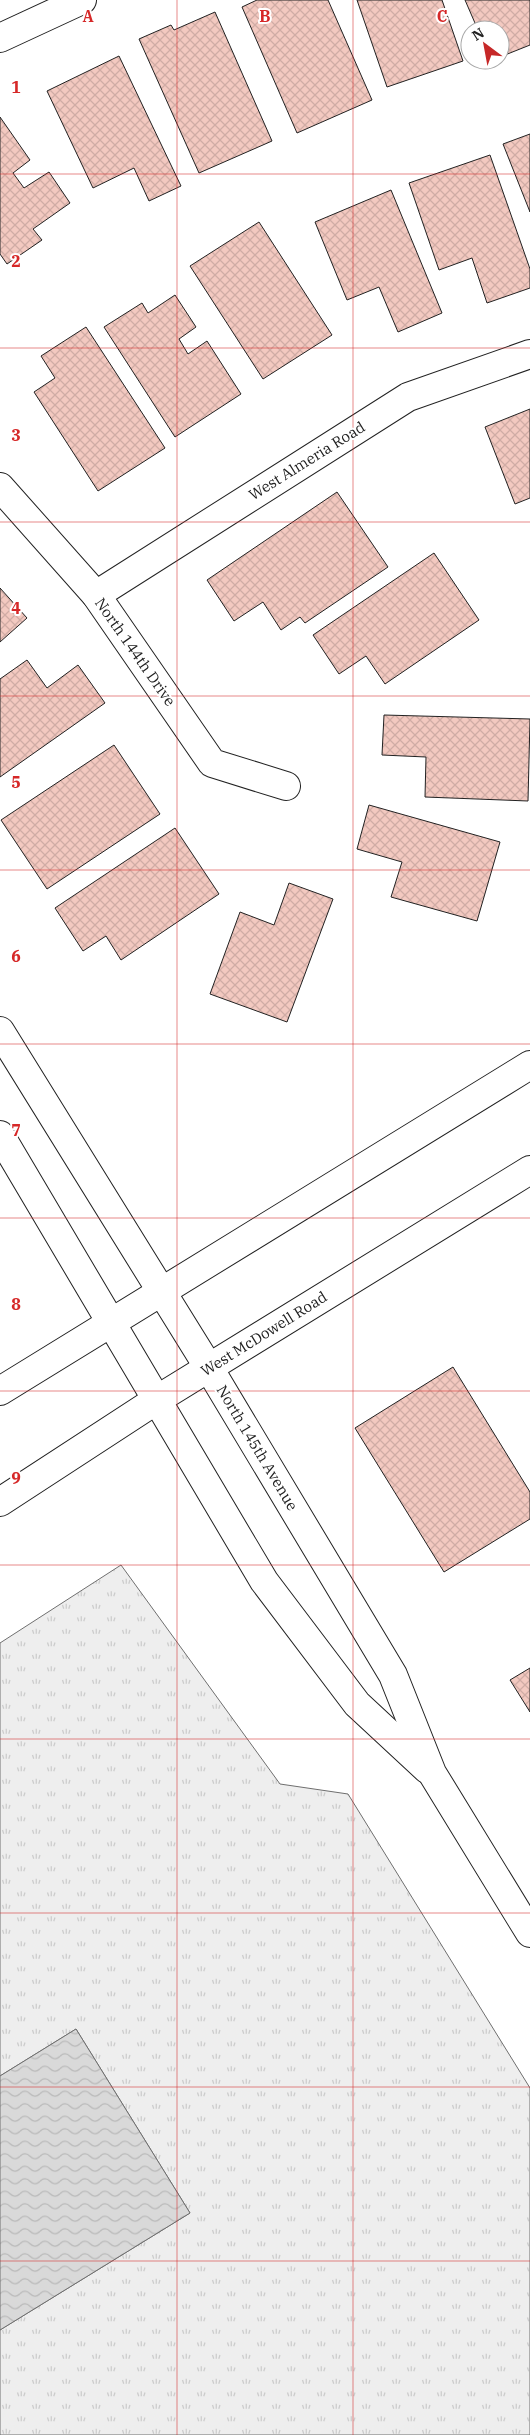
<svg xmlns="http://www.w3.org/2000/svg" width="530" height="2435" font-family="'IBM Plex Serif',serif">
<defs>
<pattern id="grass-tufts" width="24" height="20" patternUnits="userSpaceOnUse" patternTransform="scale(1.25)"><rect width="24" height="20" fill="#eee"/><path d="M3 7l-1-3M5 7V3M7 7l1-3M15 17l-1-3M17 17v-4M19 17l1-3" fill="none" stroke="#ccc"/></pattern>
<pattern id="water-waves" width="16" height="10" patternUnits="userSpaceOnUse" patternTransform="scale(1.25)"><rect width="16" height="10" fill="#d9d9d9"/><path d="M0 5q4-4 8 0t8 0" fill="none" stroke="#bababa"/></pattern>
<pattern id="building-cross-hatch" width="8" height="8" patternUnits="userSpaceOnUse" patternTransform="scale(1.25)"><rect width="8" height="8" fill="#f3c9c0"/><path d="M0 0l8 8M0 8l8-8" fill="none" stroke="#d0aca5"/></pattern>
</defs>
<rect width="100%" height="100%" fill="#fff"/>
<!-- grass -->
<path fill="url(#grass-tufts)" stroke="#6f6f6f" d="M121 1565 280 1784 348 1794 530 2088V2435H0V2330L190 2213 76 2029 0 2076V1643Z"/>
<!-- water -->
<path fill="url(#water-waves)" stroke="#6f6f6f" d="M76 2029 190 2213 0 2330V2076Z"/>
<!-- building -->
<g fill="url(#building-cross-hatch)" stroke="#222">
<path d="M257 0H328L372 100 297 133 242 7Z"/>
<path d="M357 0H442L463 61 387 87Z"/>
<path d="M465 0H530V45L500 57V30H478Z"/>
<path d="M215 12 272 141 199 173 139 39 171 25 174 30Z"/>
<path d="M119 56 181 186 149 201 134 168 93 188 47 91Z"/>
<path d="M0 117 30 160 13 173 24 188 49 172 70 203 33 229 42 240 7 264 0 254Z"/>
<path d="M530 134V212L503 144Z"/>
<path d="M490 155 530 269V288L487 303 472 258 439 270 409 183Z"/>
<path d="M391 190 442 313 398 332 379 287 347 300 315 222Z"/>
<path d="M259 222 332 335 263 379 190 266Z"/>
<path d="M175 295 196 327 179 339 188 354 207 341 241 394 175 437 104 327 142 303 148 313Z"/>
<path d="M86 327 165 448 98 491 34 392 55 378 41 356Z"/>
<path d="M530 409V498L515 504 485 427Z"/>
<path d="M337 492 388 567 305 623 300 617 281 630 263 602 234 621 207 580Z"/>
<path d="M434 553 479 620 385 684 366 656 339 674 313 635Z"/>
<path d="M0 588 27 618 0 642Z"/>
<path d="M27 660 47 688 78 665 105 703 0 777V679Z"/>
<path d="M384 715 530 719 528 801 425 797 426 757 382 755Z"/>
<path d="M114 745 160 814 47 889 1 820Z"/>
<path d="M369 805 500 842 477 921 391 897 402 862 357 849Z"/>
<path d="M175 828 219 894 121 960 106 936 83 951 55 908Z"/>
<path d="M289 883 333 899 287 1022 210 994 240 912 274 925Z"/>
<path d="M453 1367 530 1492V1519L444 1572 355 1428Z"/>
<path d="M530 1668V1712L510 1680Z"/>
</g>
<g fill="none" stroke-linecap="round" stroke-linejoin="round">
<!-- street casing -->
<g stroke="#222" stroke-width="30">
<g id="street">
<path d="M0 38 82 0"/>
<path d="M0 487 96 595 212 763 286 786"/>
<path d="M96 595 408 397 530 354"/>
<path d="M0 1031 209 1368 393 1675 432 1773 530 1933"/>
<path d="M0 1135 264 1581 357 1704 427 1769"/>
</g>
</g>
<!-- primary casing -->
<g stroke="#222" stroke-width="30">
<g id="primary">
<path d="M0 1391 530 1065"/>
<path d="M0 1502 158 1399 530 1170"/>
</g>
</g>
<!-- street -->
<use href="#street" stroke="#fff" stroke-width="28"/>
<!-- primary -->
<use href="#primary" stroke="#fff" stroke-width="28"/>
</g>
<!-- grid -->
<path fill="none" stroke="#d62828" stroke-width="1" stroke-opacity="0.55" d="M177 0V2435M353 0V2435M0 174H530M0 348H530M0 522H530M0 696H530M0 870H530M0 1044H530M0 1218H530M0 1391H530M0 1565H530M0 1739H530M0 1913H530M0 2087H530M0 2261H530"/>
<g text-anchor="middle" stroke-width="4" stroke-linejoin="round" paint-order="stroke">
<!-- street labels -->
<g font-size="15" fill="#222" stroke="#fff">
<text transform="translate(307 461) rotate(-32)" y="5">West Almeria Road</text>
<text transform="translate(135 652) rotate(55)" y="5">North 144th Drive</text>
<text transform="translate(264 1334) rotate(-32)" y="5">West McDowell Road</text>
<text transform="translate(257 1448) rotate(59)" y="5">North 145th Avenue</text>
</g>
</g>
<g font-size="16" text-anchor="middle" font-weight="bold" fill="#d62828" stroke="#fff" stroke-width="4" stroke-linejoin="round" paint-order="stroke">
<text x="88" y="22">A</text>
<text x="265" y="22">B</text>
<text x="442" y="22">C</text>
<text x="16" y="93">1</text>
<text x="16" y="267">2</text>
<text x="16" y="441">3</text>
<text x="16" y="614">4</text>
<text x="16" y="788">5</text>
<text x="16" y="962">6</text>
<text x="16" y="1136">7</text>
<text x="16" y="1310">8</text>
<text x="16" y="1484">9</text>
</g>
<!-- north arrow -->
<g transform="translate(485 45) rotate(328)"><circle r="24" fill="#ffffff" stroke="#a7a7a7"/>
<path d="M0-4L9 19L0 12L-9 19Z" fill="#c62828"/>
<text y="-8" font-size="14" font-weight="bold" text-anchor="middle" fill="#222222">N</text>
</g>
</svg>
